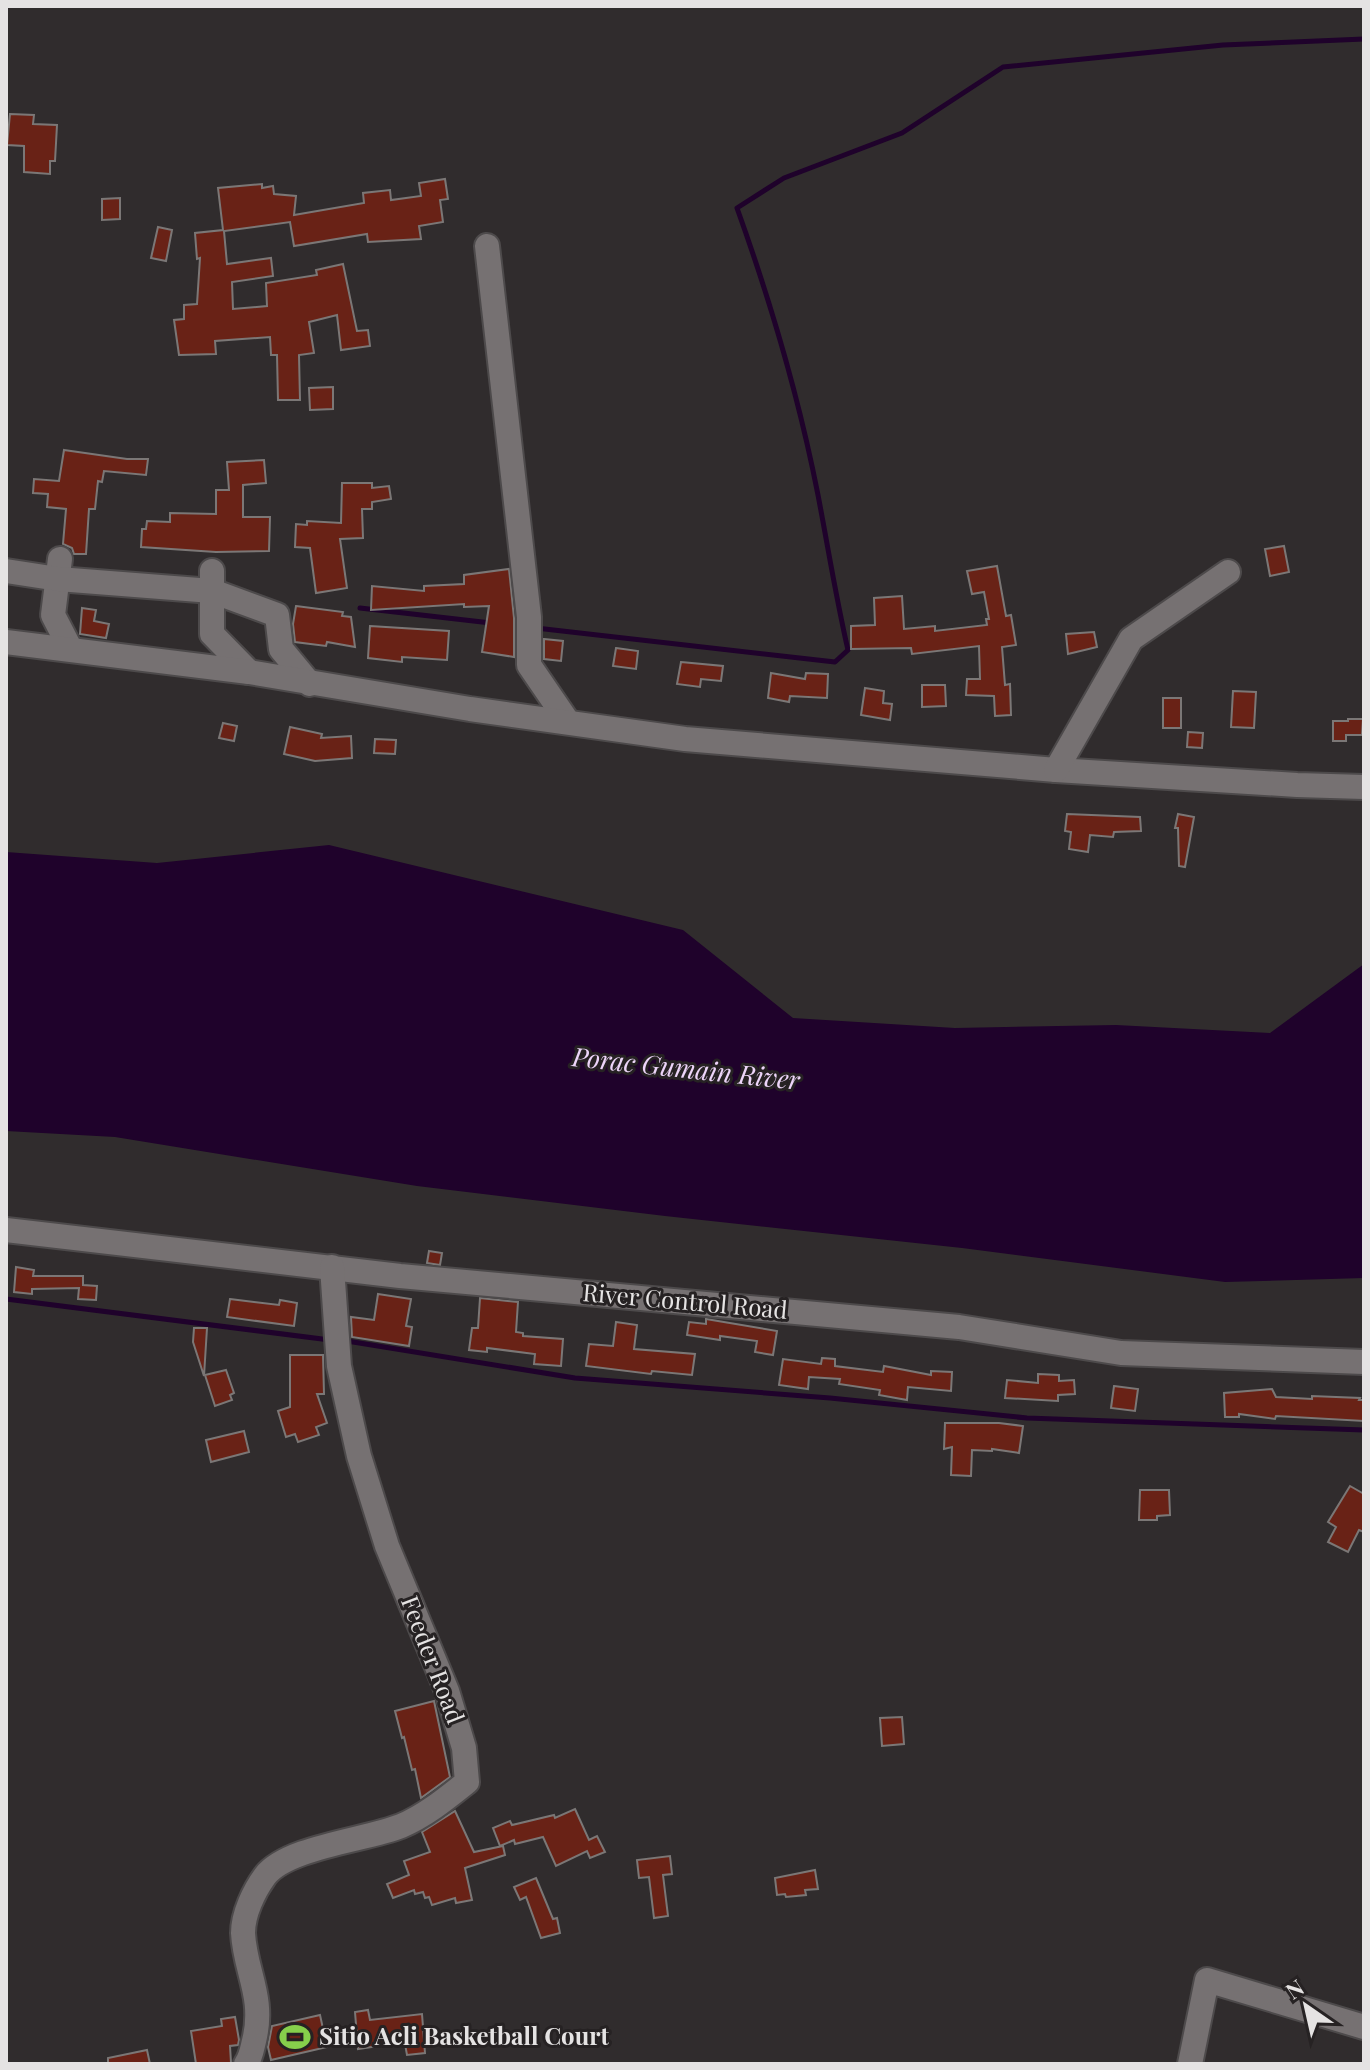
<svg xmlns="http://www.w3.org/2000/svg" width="1370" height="2070" font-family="'Playfair Display',serif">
<rect width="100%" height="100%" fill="#302c2d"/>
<!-- water -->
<path fill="#1f022b" d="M329 845 683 930 793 1018 955 1028 1116 1025 1270 1033 1364 964V1278L1225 1282 962 1248 665 1216 417 1186 115 1137 6 1131V852L157 863Z"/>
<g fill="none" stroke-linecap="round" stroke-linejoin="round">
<!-- stream -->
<g stroke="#1f022b" stroke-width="5">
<path d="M360 608 491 623"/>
<path d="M536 628 835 662 848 650C836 598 828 547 818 495 799 398 770 300 737 208L784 178 902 133 1003 67 1223 45 1364 39"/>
<path d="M6 1299 330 1340"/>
<path d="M347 1341 575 1378 830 1398 1027 1418 1364 1430"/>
</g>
</g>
<!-- building -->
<g fill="#692216" stroke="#7b7776" stroke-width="2">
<path d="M10 114 34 115 33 124 57 125 55 161H50V174L24 172V146L7 145Z"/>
<path d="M445 179 448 199 440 200 443 222 419 226 421 239 368 242 367 234 294 246 290 222 224 231 227 264 271 258 273 276 232 282 233 309 267 306 266 283 317 275 316 270 343 264 357 331 368 330 370 346 341 350 337 315 309 322 314 353 299 355 300 400H278L277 355H271L270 337 215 341 216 354 179 355 174 320 184 319V305L197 304 200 258 197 259 195 233 223 230 218 188 262 184V188L273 186 274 194 296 196 294 215 364 203 363 193 390 190 391 200 421 196 419 183Z"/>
<path d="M120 198V219L102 220V199Z"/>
<path d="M158 227 172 230 166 261 151 258Z"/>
<path d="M333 387V409L310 410 309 388Z"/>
<path d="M64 450 127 459H148L146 475 104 471 102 482 98 481 95 509H89L86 554H74L72 548 63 544 66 509 47 507 48 494 33 493 34 479 59 481Z"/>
<path d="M264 460 266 483 243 485V517H270L269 551 216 552 141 547 142 529H146L147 521 170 522V513L216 514V490H229L227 462Z"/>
<path d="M342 483H372V488L389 486 391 499 372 502V509H362L363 538 340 539 347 588 316 593 310 548 295 547 296 524 307 525V521L341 523Z"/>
<path d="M1284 546 1289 572 1270 576 1265 549Z"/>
<path d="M997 566 1006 616 1011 615 1016 645 1002 647 1005 685 1010 684 1011 715 995 716 994 696 966 695 967 679H980L979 646 912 654 911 648 851 649V626L875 625 874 598 902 596 904 629 935 626V631L987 625 986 619H989L984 592 972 594 967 571Z"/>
<path d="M509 569 514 618V657L482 652 489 606 464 607V604L371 610 372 586 424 591V586L464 584V575Z"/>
<path d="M296 606 343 612 342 616 351 617 355 647 327 642 326 646 295 642 293 624Z"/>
<path d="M82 608 96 610 94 621 109 624 106 638 80 634Z"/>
<path d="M370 626 449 631 447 660 402 657V662L368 658Z"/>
<path d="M1094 632 1097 647 1068 654 1066 634Z"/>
<path d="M544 639 563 641 561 661 544 659Z"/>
<path d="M616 648 638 651 636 669 613 666Z"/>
<path d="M681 662 723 666 721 681 701 679 700 687 677 684Z"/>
<path d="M771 673 805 679 806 673 828 674 827 698 790 696 789 702 768 698Z"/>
<path d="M922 685H945L946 706 922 707Z"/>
<path d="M865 688 884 691 883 703 892 704 890 720 861 715Z"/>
<path d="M1233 691 1256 692 1254 728 1231 727Z"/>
<rect x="1163" y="698" width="18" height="30"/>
<path d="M1348 719H1363L1362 735H1346V741H1333V721H1348Z"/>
<path d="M223 723 237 726 234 741 219 738Z"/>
<path d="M290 727 322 734 321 738 351 736 352 758 315 761 284 754Z"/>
<path d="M1188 732 1203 733 1202 748 1187 747Z"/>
<path d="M375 739 396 740 395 754 374 753Z"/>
<path d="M1067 814 1140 817 1141 831 1114 832 1113 837 1090 835 1088 852 1069 849 1071 832 1065 831Z"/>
<path d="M1178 814 1194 817 1185 867 1179 866 1178 828H1175Z"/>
<path d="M429 1251 442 1253 440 1265 427 1263Z"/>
<path d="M16 1267 34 1270 33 1276H83V1285L97 1286 96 1300 78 1299 79 1288 32 1289V1294L14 1292Z"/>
<path d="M378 1294 411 1299 406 1326 412 1327 409 1346 352 1337 351 1317 374 1320Z"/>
<path d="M480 1298 518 1302 516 1332 523 1333V1336L563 1339 561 1366 534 1364 535 1354 487 1348V1352L469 1350 472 1328H478Z"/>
<path d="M230 1299 279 1305 280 1300 297 1303 294 1326 227 1317Z"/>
<path d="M706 1319 777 1331 773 1355 755 1352 757 1341 720 1336V1340L687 1335 689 1322 706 1324Z"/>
<path d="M616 1322 637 1325 634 1349 695 1354 692 1375 652 1371 651 1374 586 1366 589 1344 613 1346Z"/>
<path d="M194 1328H207L204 1376 193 1342Z"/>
<path d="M290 1355H323L324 1394H317L327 1423 316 1427 319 1435 298 1442 295 1434 286 1437 278 1411 290 1407Z"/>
<path d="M822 1358 835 1359V1366L883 1372 884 1366 931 1375V1371L952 1372 951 1391 908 1387 907 1400 879 1395 880 1390 839 1384 840 1379 809 1377 808 1389 779 1385 783 1359 821 1364Z"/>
<path d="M226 1370 234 1393 230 1395 232 1400 215 1406 205 1375Z"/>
<path d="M1038 1374 1059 1375V1381L1074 1380 1075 1394 1058 1395V1401L1005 1398 1007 1380 1038 1383Z"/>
<path d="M1114 1386 1138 1389 1135 1411 1111 1408Z"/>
<path d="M1272 1389 1276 1397 1312 1399V1396L1360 1398 1359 1400H1364V1421L1276 1416 1275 1419 1239 1414V1417H1225L1224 1393Z"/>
<path d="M945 1423H999L1023 1426 1019 1453 992 1449V1451L972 1450 971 1476 951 1475 952 1447 944 1449Z"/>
<path d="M244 1431 249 1452 211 1462 206 1440Z"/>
<path d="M1350 1486 1364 1494V1532L1359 1530 1348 1552 1328 1542 1336 1527 1328 1522Z"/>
<path d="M1140 1490H1169L1170 1515 1157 1516V1520H1139Z"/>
<path d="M434 1701 450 1777 421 1798 415 1769 412 1770 404 1737 402 1738 395 1711Z"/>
<path d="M902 1717 904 1744 882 1746 880 1718Z"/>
<path d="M575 1809 589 1840 597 1836 605 1852 590 1858 587 1851 556 1866 543 1837 515 1844 514 1840 500 1846 493 1828 510 1821 512 1825 554 1815 555 1818Z"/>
<path d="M455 1811 474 1852 503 1846 505 1855 465 1868 472 1900 456 1903 455 1898 432 1905 429 1897 425 1898 423 1892 415 1894 414 1890 393 1898 387 1884 409 1875 404 1861 430 1852 422 1832Z"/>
<path d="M670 1856 672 1874 663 1875 668 1916 654 1918 649 1877 639 1878 637 1860Z"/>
<path d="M815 1870 818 1889 805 1890 806 1895 786 1897 785 1894 777 1895 775 1878Z"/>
<path d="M536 1878 553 1919 557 1918 560 1933 541 1938 526 1897 520 1900 514 1887Z"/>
<path d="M368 2010 370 2020 422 2014 425 2053 407 2055 405 2044 398 2043 358 2049 355 2012Z"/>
<path d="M320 2015 327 2047 271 2060 268 2047 272 2026Z"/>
<path d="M235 2017 239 2040 238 2045 230 2046 231 2063 196 2064 191 2031 222 2026 221 2019Z"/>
<path d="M147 2050 150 2064H108V2058Z"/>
</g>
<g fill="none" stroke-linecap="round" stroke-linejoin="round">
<!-- minor casing -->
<g stroke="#4d4a4b" stroke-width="28">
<g id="minor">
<path d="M487 246 529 617V665L568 722"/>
<path d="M60 559 53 615 70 648"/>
<path d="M6 571 58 579 212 591 277 615 281 649 310 684"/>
<path d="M212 571V634L249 672"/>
<path d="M6 642 249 672 470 709 685 739 1056 770 1297 785 1364 787"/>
<path d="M1056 770 1131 639 1228 572"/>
<path d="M6 1230 400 1276 959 1327 1121 1353 1364 1362"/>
<path d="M246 2064C251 2057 252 2049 254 2041 265 1997 245 1972 243 1933 243 1914 254 1891 265 1876 287 1847 366 1840 401 1826 425 1816 447 1798 467 1782L464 1748 447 1691 387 1546 359 1456 339 1366 332 1267"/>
<path d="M1190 2064 1207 1980 1364 2027"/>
</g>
</g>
<!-- minor -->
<use href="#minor" stroke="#767172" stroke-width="24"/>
</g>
<!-- icons -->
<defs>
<g id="stadium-bare" transform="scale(2.4)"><path d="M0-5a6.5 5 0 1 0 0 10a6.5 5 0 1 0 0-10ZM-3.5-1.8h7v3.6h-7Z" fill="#86cf4b" stroke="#262223" stroke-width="2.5" paint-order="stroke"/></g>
</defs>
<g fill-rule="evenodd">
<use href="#stadium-bare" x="295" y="2037"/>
</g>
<g text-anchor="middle" stroke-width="6" stroke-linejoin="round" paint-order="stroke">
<!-- street labels -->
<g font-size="24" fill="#e5e3e3" stroke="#262223">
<text transform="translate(685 1302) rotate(5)" y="8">River Control Road</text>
<text transform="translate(432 1660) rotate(69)" y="8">Feeder Road</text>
</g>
<!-- poi labels -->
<g font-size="24" font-weight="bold" fill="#e5e3e3" stroke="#262223" text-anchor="start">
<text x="319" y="2045">Sitio Acli Basketball Court</text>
</g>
<!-- water labels -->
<g font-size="26" font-style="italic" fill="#edd5f9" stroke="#262223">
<text transform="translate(686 1069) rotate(6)" y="9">Porac Gumain River</text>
</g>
</g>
<!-- border -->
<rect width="1370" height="2070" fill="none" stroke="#e5e3e3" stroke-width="16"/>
<!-- north arrow -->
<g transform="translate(1306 2006) rotate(326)" stroke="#262223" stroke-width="6" paint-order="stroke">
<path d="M0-6L14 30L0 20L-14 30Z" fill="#e5e3e3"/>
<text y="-12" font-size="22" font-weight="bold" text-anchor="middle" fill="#e5e3e3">N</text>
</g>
</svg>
